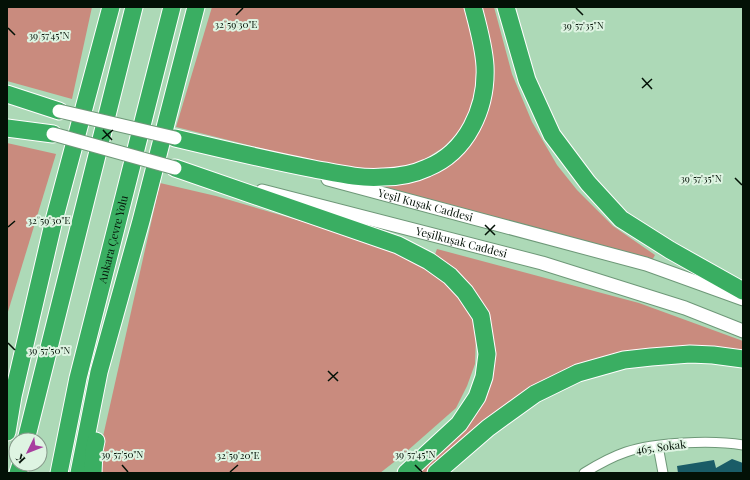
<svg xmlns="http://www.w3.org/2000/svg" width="750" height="480" font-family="'Playfair Display',serif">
<rect width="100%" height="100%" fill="#add9b7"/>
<!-- green -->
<g fill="#c98b7e">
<path d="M7 7H92L72 99 7 81Z"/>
<path d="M212 7H465L469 17 480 87 473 113 461 129 444 147 422 161 397 169H362L304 159 176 127Z"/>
<path d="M481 7H494L512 74 532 122 557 165 577 190 613 226 655 255 650 264 381 191 383 182 391 184 480 128Z"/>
<path d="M7 143 56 154 7 315Z"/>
<path d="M160 183 216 196 402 251 437 269 470 310 476 335 475 364 467 386 456 408 398 459 380 473H101L102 441Z"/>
<path d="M437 249 639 303 743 341V356L566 372 431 473H413L482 399 485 314 433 260Z"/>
</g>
<!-- building -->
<path fill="#1a5c67" d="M732 459 743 463V473H678L677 466 714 460 716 468Z"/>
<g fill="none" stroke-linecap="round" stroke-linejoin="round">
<!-- street casing -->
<g stroke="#6e9878" stroke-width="11">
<g id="street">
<path d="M658 446 663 473"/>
<path d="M584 473C597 465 611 457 626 452 655 442 713 440 743 445"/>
</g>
</g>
<!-- secondary casing -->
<g stroke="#6e9878" stroke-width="15">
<g id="secondary">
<path id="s1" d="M328 179 646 264 743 299"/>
<path id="s2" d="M262 191 542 263 685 308 743 331"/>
</g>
</g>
<!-- highway casing -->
<g stroke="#fff" stroke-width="19">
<g id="highway">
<path d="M506 7 527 80 552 135 588 183 621 219 670 250 743 291"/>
<path d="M7 94 59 111"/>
<path d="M7 128 53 134"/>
<path d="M175 138C221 149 267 160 314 169 336 173 360 179 383 177 397 177 414 174 427 168 467 152 487 108 485 66 484 47 478 26 473 7"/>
<path d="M175 168 398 245 429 261 450 276 465 292 481 316 487 354 484 377 477 397 459 424 406 473"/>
<path d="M7 432 13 396 53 224 111 7"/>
<path d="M26 440 134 7"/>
<path d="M18 473 21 464"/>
<path id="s3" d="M59 473 78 378 172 7"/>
<path d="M79 473 99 372 141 221 196 7"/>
<path d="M93 473 94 451 96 441"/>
<path d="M436 473 488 428 535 394 578 373 624 360 651 357 690 354 713 355 743 359"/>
</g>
</g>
<!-- street -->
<use href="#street" stroke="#fff" stroke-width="9"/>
<!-- secondary -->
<use href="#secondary" stroke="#fff" stroke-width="13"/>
<!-- highway -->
<use href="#highway" stroke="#3aae62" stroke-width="17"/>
<!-- secondary-bridge casing -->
<g stroke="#6e9878" stroke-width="15" stroke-linecap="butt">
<g id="secondary-bridge">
<path d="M59 111 175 138"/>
<path d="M53 134 175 168"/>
</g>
</g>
<!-- secondary-bridge -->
<use href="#secondary-bridge" stroke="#fff" stroke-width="13"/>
</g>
<!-- ticks -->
<path fill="none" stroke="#031106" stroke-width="1.5" d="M576 8 583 15M236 15 243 8M8 28 15 35M642 78 652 89M642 88 652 79M103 130 112 140M102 139 113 130M735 178 742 185M485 225 495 235M8 227 15 221M485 235 495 225M8 343 15 350M328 371 338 381M328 381 338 372M122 465 128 472M415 465 422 472M230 472 238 465"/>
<g text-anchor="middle" stroke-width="4" stroke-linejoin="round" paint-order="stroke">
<!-- street labels -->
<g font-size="11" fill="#031106" stroke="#def4e2">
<text dy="4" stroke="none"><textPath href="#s1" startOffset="101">Yeşil Kuşak Caddesi</textPath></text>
<text dy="4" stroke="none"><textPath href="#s3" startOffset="240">Ankara Çevre Yolu</textPath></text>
<text dy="4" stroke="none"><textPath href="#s2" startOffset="206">Yeşilkuşak Caddesi</textPath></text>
<text transform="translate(661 447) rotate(-7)" y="4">465. Sokak</text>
</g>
</g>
<g font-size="10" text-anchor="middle" fill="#031106" stroke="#def4e2" stroke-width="4" stroke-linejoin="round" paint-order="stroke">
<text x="236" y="28">32°59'30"E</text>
<text x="583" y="29">39°57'35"N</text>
<text x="49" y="39">39°57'45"N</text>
<text x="701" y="182">39°57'35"N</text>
<text x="49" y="224">32°59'30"E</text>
<text x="49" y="354">39°57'50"N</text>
<text x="122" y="458">39°57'50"N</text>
<text x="415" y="458">39°57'45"N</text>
<text x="238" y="459">32°59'20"E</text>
</g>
<!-- border -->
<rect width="750" height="480" fill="none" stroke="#031106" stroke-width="16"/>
<!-- north arrow -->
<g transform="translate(28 452) rotate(227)"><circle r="19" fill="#def4e2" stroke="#86998a"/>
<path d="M0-3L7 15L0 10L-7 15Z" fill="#a83e9f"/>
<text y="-6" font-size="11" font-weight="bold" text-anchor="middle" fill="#031106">K</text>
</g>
</svg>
